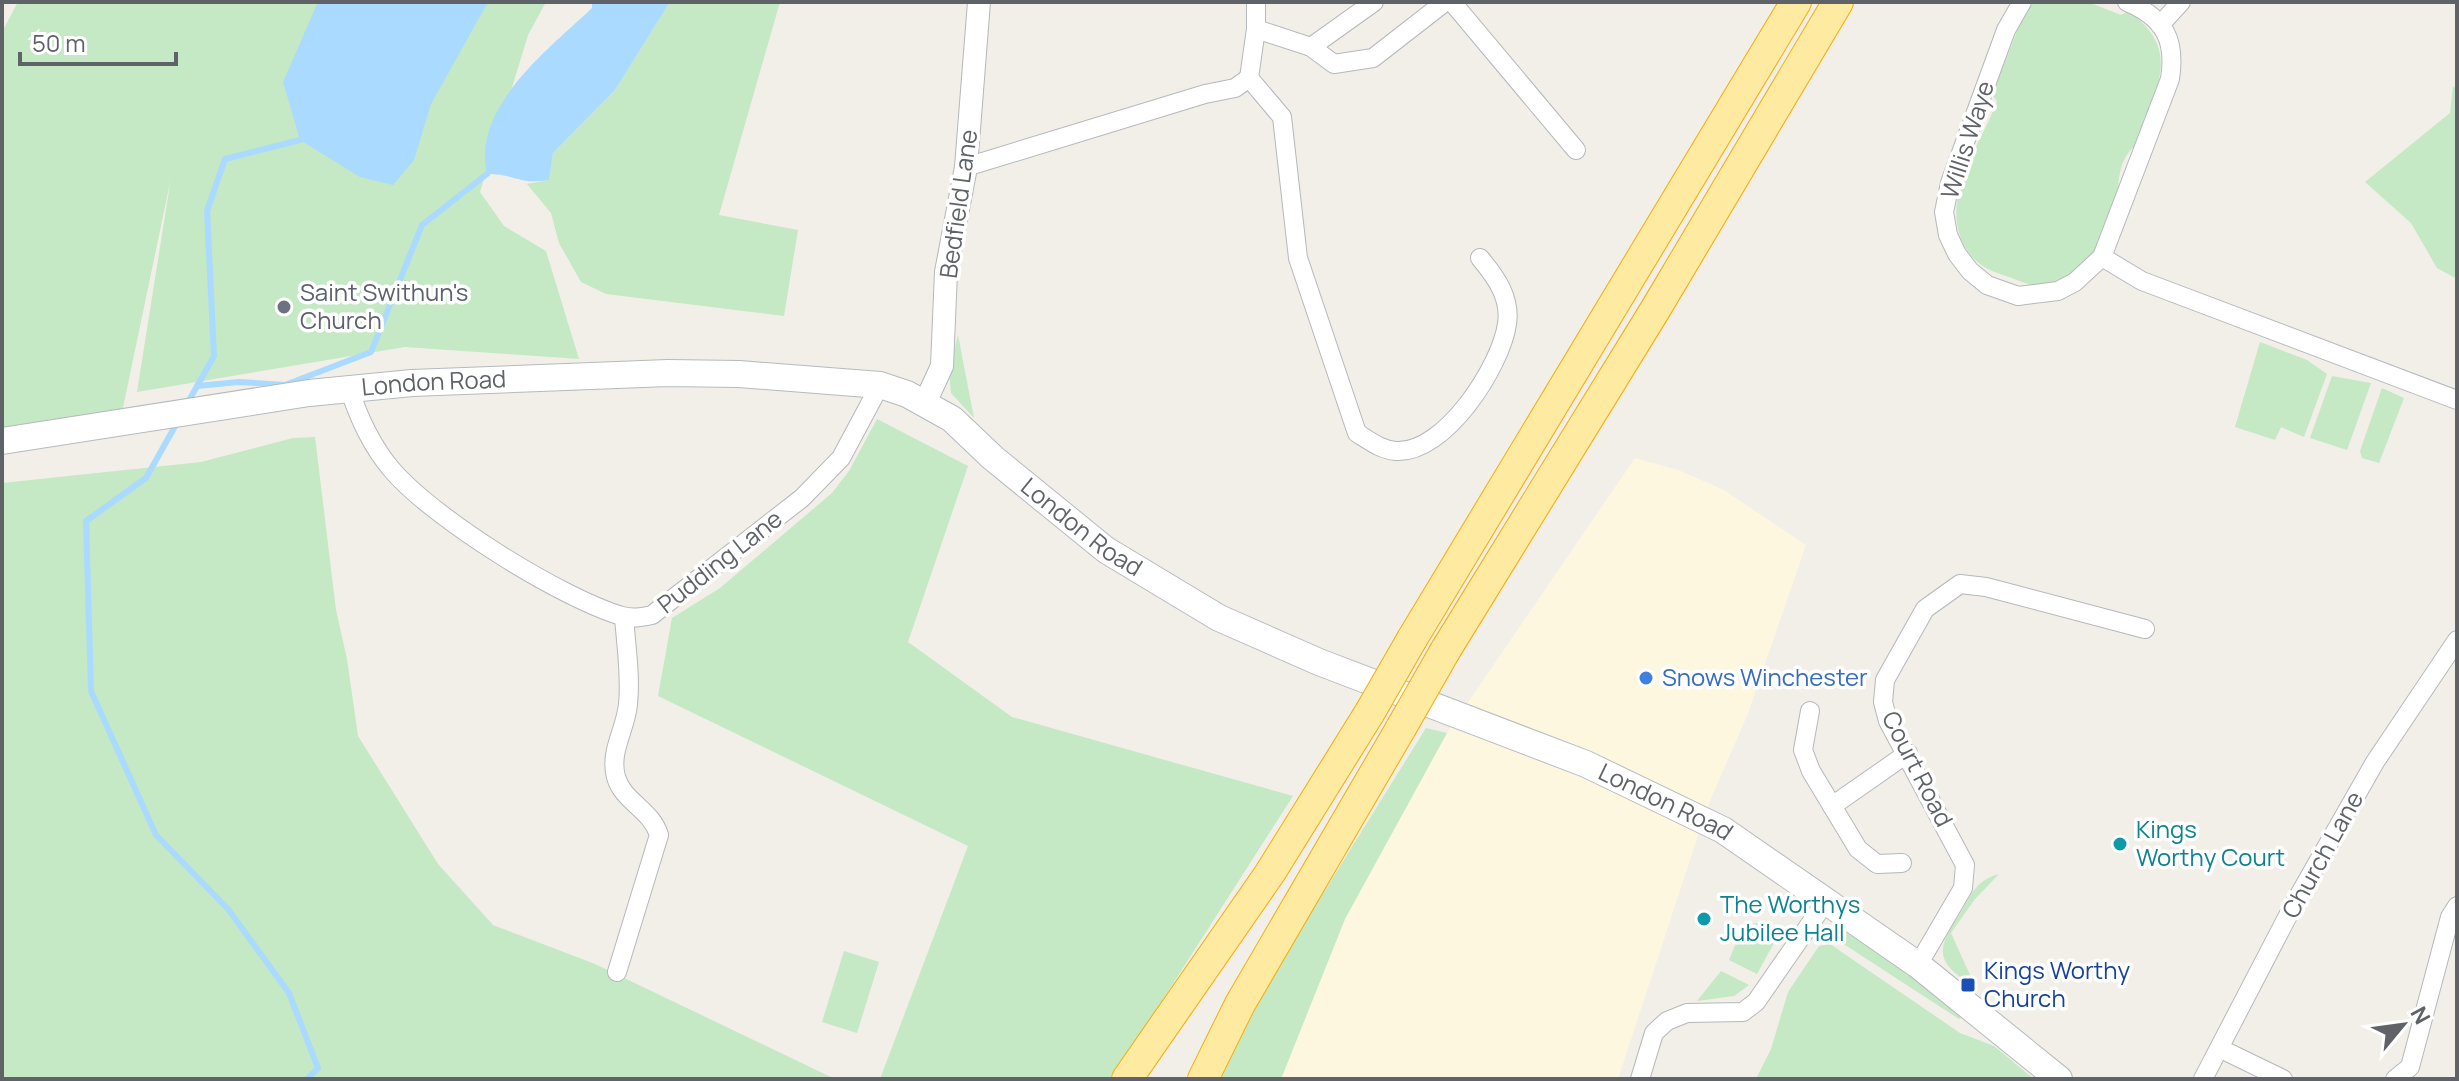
<svg xmlns="http://www.w3.org/2000/svg" width="2459" height="1081" font-family="Manrope,sans-serif">
<rect width="100%" height="100%" fill="#f1efe8"/>
<!-- commercial -->
<path fill="#fef7e0" d="M1635 458 1678 470 1724 490 1806 545 1747 716 1708 805 1618 1079H1281L1345 919 1447 733Z"/>
<!-- green -->
<g fill="#c5e8c5">
<path d="M18 2H546L528 35 480 192 504 226 546 251 579 359 405 347 137 392 171 178 120 422 2 441V32Z"/>
<path d="M670 2H780L719 215 798 230 784 316 606 294 581 282 559 243 551 213 527 184 549 180 553 153 615 90Z"/>
<path d="M2034 2H2088L2121 15 2128 11C2186 52 2153 92 2135 146 2120 158 2118 179 2118 196 2117 206 2095 255 2087 263 2082 268 2074 272 2067 277 2051 288 2038 288 2022 282 2001 273 1984 272 1970 254 1933 205 1981 146 1997 101L1992 95 2025 11Z"/>
<path d="M2453 86 2457 90V279L2437 268 2411 223 2365 182 2450 113Z"/>
<path d="M958 335 974 418 951 393 949 371Z"/>
<path d="M2260 342 2307 360 2327 374 2304 437 2281 427 2275 440 2235 427Z"/>
<path d="M2332 376 2371 383 2347 450 2310 438Z"/>
<path d="M2382 388 2404 398 2379 463 2362 458 2360 451Z"/>
<path d="M877 419 968 466 908 642 1012 717 1293 796 1112 1079H880L968 846 658 696 672 618 720 588 832 493 849 471Z"/>
<path d="M315 437 336 610 347 659 358 736 438 864 493 925 595 964 835 1079H2V483L201 462 293 438Z"/>
<path d="M1426 728 1447 733 1345 919 1281 1079H1221L1268 982Z"/>
<path d="M1999 874 1975 899 1951 933 1970 975 1971 980H1965C1927 956 1946 937 1964 907 1973 890 1980 879 1999 874Z"/>
<path d="M1756 923 1779 934 1757 974 1729 960 1743 926Z"/>
<path d="M1828 929 1852 931 1964 1016 1959 1019 1839 941Z"/>
<path d="M1830 944 1960 1033 1994 1046 2034 1079H1756L1771 1049 1788 992 1819 946Z"/>
<path d="M844 951 879 962 857 1033 822 1022Z"/>
<path d="M1721 971 1749 985 1734 996 1697 1001Z"/>
</g>
<!-- water -->
<g fill="#aadaff">
<path d="M318 2H488L431 104 414 160 393 185 360 177 300 140 283 82Z"/>
<path d="M592 2H670L615 90 553 153 549 180C520 185 515 174 487 174 471 107 550 48 592 8Z"/>
</g>
<g fill="none" stroke-linecap="round" stroke-linejoin="round">
<!-- stream -->
<g stroke="#aadaff" stroke-width="6">
<path d="M197 386 239 382 285 385 371 352 422 225 487 174"/>
<path d="M187 404 214 356 207 211 225 159 300 140"/>
<path d="M178 421 146 478 86 521 91 691 156 835 228 909 289 993 318 1068 307 1079"/>
</g>
<!-- minor casing -->
<g stroke="#b5b8bc" stroke-width="20">
<g id="minor">
<path d="M1256 2V29L1249 78 1282 117 1298 258 1357 433C1370 441 1381 450 1396 451 1445 454 1501 366 1507 324 1511 298 1496 277 1480 258"/>
<path d="M1452 2 1576 150"/>
<path d="M2022 2 2006 30 1950 183 1944 212 1948 235 1957 254 1970 271 1987 285 2018 296 2058 291 2075 282 2102 257 2170 79C2176 40 2165 18 2127 2"/>
<path d="M2160 25 2181 2"/>
<path d="M1256 29 1311 47 1334 64 1373 58 1445 2"/>
<path d="M1311 47 1374 2"/>
<path d="M966 167 1205 94 1235 88 1249 78"/>
<path d="M2102 257 2142 281 2457 400"/>
<path d="M350 390C358 417 373 448 392 470 434 519 561 598 622 616 633 619 642 617 652 615L802 498 841 458 880 385"/>
<path d="M1810 711 1803 750 1811 771 1858 849 1877 864 1902 863"/>
<path d="M1832 806 1908 753"/>
<path d="M1918 965 1963 888 1965 865 1888 721 1883 702 1885 680 1925 609 1960 584 1986 587 2145 629"/>
<path d="M617 972 659 835C651 809 623 802 616 777 609 751 626 729 628 704 631 676 626 645 624 617"/>
<path d="M2221 1049 2283 1079"/>
<path d="M1640 1079 1654 1033 1667 1021 1687 1013 1743 1012 1756 1002 1826 901"/>
<path d="M2203 1079 2294 904 2375 762 2457 640"/>
<path d="M2395 1079 2410 1067 2450 917 2457 906"/>
</g>
</g>
<!-- tertiary casing -->
<g stroke="#b5b8bc" stroke-width="24">
<path id="tertiary" d="M925 403 942 366 946 272 966 167 979 2"/>
</g>
<!-- secondary casing -->
<g stroke="#b6babf" stroke-width="28">
<g id="secondary">
<path id="s1" d="M2 441 309 393 412 383 668 373 739 374 880 385 907 394 952 419 993 458 1106 550 1219 618 1319 662 1586 764 1723 830 1918 965 2059 1079"/>
</g>
</g>
<!-- trunk casing -->
<g stroke="#f9ab00" stroke-width="32">
<g id="trunk">
<path d="M1412 639 1796 2"/>
<path d="M1445 651 1655 310 1838 2"/>
<path d="M1127 1079 1270 873 1370 712"/>
<path d="M1203 1079 1240 1004 1401 728"/>
</g>
</g>
<!-- minor -->
<use href="#minor" stroke="#fff" stroke-width="18"/>
<!-- tertiary -->
<use href="#tertiary" stroke="#fff" stroke-width="22"/>
<!-- secondary -->
<use href="#secondary" stroke="#fff" stroke-width="26"/>
<!-- trunk -->
<use href="#trunk" stroke="#feeaa1" stroke-width="30"/>
<!-- trunk-bridge casing -->
<g stroke="#f9ab00" stroke-width="32" stroke-linecap="butt">
<g id="trunk-bridge">
<path d="M1370 712 1412 639"/>
<path d="M1401 728 1445 651"/>
</g>
</g>
<!-- trunk-bridge -->
<use href="#trunk-bridge" stroke="#feeaa1" stroke-width="30"/>
</g>
<!-- markers -->
<circle fill="#6b7280" stroke="#fff" stroke-width="3" cx="284" cy="307" r="8"/>
<circle fill="#3f7fe0" stroke="#fff" stroke-width="3" cx="1646" cy="678" r="8"/>
<g fill="#0f9aa8" stroke="#fff" stroke-width="3">
<circle cx="2120" cy="844" r="8"/>
<circle cx="1704" cy="919" r="8"/>
</g>
<rect fill="#1a4fb4" stroke="#fff" stroke-width="3" x="1960" y="977" width="16" height="16" rx="4"/>
<g text-anchor="middle" stroke-width="7" stroke-linejoin="round" paint-order="stroke">
<!-- street labels -->
<g font-size="24" fill="#5f6368" stroke="#fff">
<text transform="translate(1968 140) rotate(-72)" y="8">Willis Waye</text>
<text transform="translate(959 204) rotate(-82)" y="8">Bedfield Lane</text>
<text dy="8" stroke="none"><textPath href="#s1" startOffset="436">London Road</textPath></text>
<text dy="8" stroke="none"><textPath href="#s1" startOffset="1132">London Road</textPath></text>
<text transform="translate(720 562) rotate(-38)" y="8">Pudding Lane</text>
<text transform="translate(1917 769) rotate(63)" y="8">Court Road</text>
<text dy="8" stroke="none"><textPath href="#s1" startOffset="1780">London Road</textPath></text>
<text transform="translate(2323 855) rotate(-61)" y="8">Church Lane</text>
</g>
<!-- worship labels -->
<g font-size="24" fill="#5b616d" stroke="#fff" text-anchor="start">
<text x="300" y="301">Saint Swithun's<tspan x="300" dy="28">Church</tspan></text>
</g>
<!-- shop labels -->
<g font-size="24" fill="#366cbe" stroke="#fff" text-anchor="start">
<text x="1662" y="686">Snows Winchester</text>
</g>
<!-- culture labels -->
<g font-size="24" fill="#0d838f" stroke="#fff" text-anchor="start">
<text x="2136" y="838">Kings<tspan x="2136" dy="28">Worthy Court</tspan></text>
<text x="1720" y="913">The Worthys<tspan x="1720" dy="28">Jubilee Hall</tspan></text>
</g>
<!-- transit labels -->
<g font-size="24" fill="#164399" stroke="#fff" text-anchor="start">
<text x="1984" y="979">Kings Worthy<tspan x="1984" dy="28">Church</tspan></text>
</g>
</g>
<!-- border -->
<rect width="2459" height="1081" fill="none" stroke="#5f6368" stroke-width="8"/>
<!-- north arrow -->
<g transform="translate(2403 1025) rotate(61)" stroke="#ffffff" stroke-width="6" paint-order="stroke">
<path d="M0-6L14 30L0 20L-14 30Z" fill="#5f6368"/>
<text y="-12" font-size="22" font-weight="bold" text-anchor="middle" fill="#5f6368">N</text>
</g>
<!-- scale -->
<path d="M20 52v12h156v-12" fill="none" stroke="#5f6368" stroke-width="4"/>
<text x="32" y="52" font-size="24" fill="#5f6368" stroke="#ffffff" stroke-width="6" paint-order="stroke">50 m</text>
</svg>
